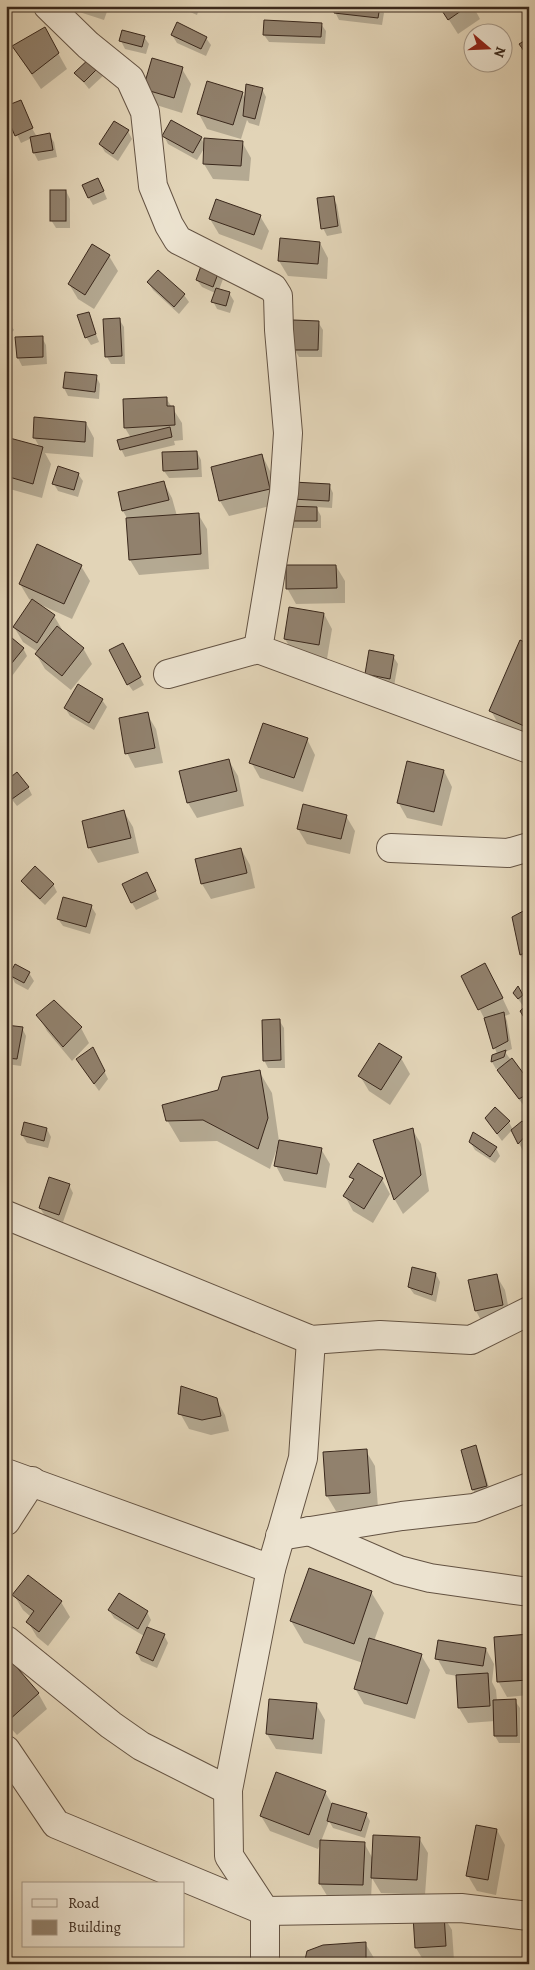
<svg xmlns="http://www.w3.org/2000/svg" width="535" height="1970" font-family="Alegreya,serif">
<rect width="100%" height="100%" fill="#e2d4b7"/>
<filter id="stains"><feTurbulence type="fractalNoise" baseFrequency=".004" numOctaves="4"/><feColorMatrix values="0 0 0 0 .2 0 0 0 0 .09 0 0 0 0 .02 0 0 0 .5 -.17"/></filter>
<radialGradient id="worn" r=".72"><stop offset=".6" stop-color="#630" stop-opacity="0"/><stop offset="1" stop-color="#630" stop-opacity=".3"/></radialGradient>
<!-- shadow -->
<g fill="#0003">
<path d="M61 6H109L104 20Z"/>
<path d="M177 6H200L197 15Z"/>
<path d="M380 6 384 13 382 25 339 20 335 12Z"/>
<path d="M440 6H473L480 19 458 34Z"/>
<path d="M6 19 8 40H6Z"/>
<path d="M321 24 326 31 325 44 269 42 264 35Z"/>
<path d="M172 35 206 38 211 45 206 56 177 43Z"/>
<path d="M144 37 149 44 146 54 125 49 121 41Z"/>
<path d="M53 44 67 69 41 89 13 47Z"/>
<path d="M92 57 105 74 89 89 76 73Z"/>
<path d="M182 69 191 84 182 113 153 104 144 89Z"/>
<path d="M262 89 266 97 259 126 249 123 247 120 241 139 207 129 199 114 242 93 246 100Z"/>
<path d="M6 112 29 123 37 137 49 135 54 142 57 157 38 161 34 153 32 138 21 143Z"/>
<path d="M128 131 132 139 118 161 105 152 100 144Z"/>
<path d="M164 136 201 138 205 145 242 142 251 158 249 181 213 179 204 164 205 147 197 160 168 144Z"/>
<path d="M102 187 107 199 93 205 89 198Z"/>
<path d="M66 191 70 199V228H56L51 220Z"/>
<path d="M333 197 337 205 342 233 327 236 323 228Z"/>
<path d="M260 216 269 231 262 250 219 234 210 219Z"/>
<path d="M320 243 328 258 327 279 288 276 279 261Z"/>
<path d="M109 256 118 271 94 309 78 299 69 284Z"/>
<path d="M219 272 223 279 219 290 229 293 234 301 230 313 217 309 213 301 215 293 202 287 197 280Z"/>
<path d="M148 282 184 295 189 302 179 314 153 290Z"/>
<path d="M88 313 99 342 91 345 86 337Z"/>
<path d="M6 319 14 330 6 338Z"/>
<path d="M119 319 124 327 125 364H111L107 357Z"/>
<path d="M318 322 323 330 322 357H299L294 349Z"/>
<path d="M42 338 46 345 47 364 22 366 18 358Z"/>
<path d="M66 373 96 376 100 384 99 399 68 396 64 388Z"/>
<path d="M166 398 182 423 183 440 174 441 175 445 125 457 121 449 131 438 125 428Z"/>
<path d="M86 423 94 438 93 457 45 453 51 464 42 498 6 488V438L40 448 34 437Z"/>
<path d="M197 452 201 460 202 477 169 478 164 471Z"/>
<path d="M262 455 270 471 278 504 229 516 220 501 212 468Z"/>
<path d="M78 474 83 481 78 497 58 491 54 484Z"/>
<path d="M164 483 172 498 177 516 198 514 207 529 209 569 139 575 130 560 127 518 123 511 119 493Z"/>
<path d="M329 485 333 493 332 508 316 507 321 516V528H292L288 520 298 508 293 499Z"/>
<path d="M81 566 90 581 72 619 39 604 38 605 54 616 63 631 83 648 92 664 71 690 45 669 36 654 38 652 23 642 14 627 32 601 29 599 20 584Z"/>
<path d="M336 566 345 581V603L296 604 287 588Z"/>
<path d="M324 614 332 629 327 659 294 654 285 639Z"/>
<path d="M6 635 23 648 27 656 12 676 6 671Z"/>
<path d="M123 645 144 685 133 691 128 684Z"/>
<path d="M529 645V743L503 732 491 711Z"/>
<path d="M393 656 398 664 394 686 370 682 366 674Z"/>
<path d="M102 700 107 707 94 730 70 716 65 708Z"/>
<path d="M147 714 156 729 163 763 135 768 127 753Z"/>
<path d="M307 739 315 755 303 792 260 778 251 762Z"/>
<path d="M229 761 238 776 244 806 197 818 188 803Z"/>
<path d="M444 771 452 787 442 826 407 818 398 802Z"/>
<path d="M28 787 32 795 17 806 6 792Z"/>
<path d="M124 812 133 827 139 853 98 863 89 847Z"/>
<path d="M346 816 355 831 350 854 307 844 298 829Z"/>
<path d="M241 849 250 865 255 888 211 899 202 884 197 860Z"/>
<path d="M23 881 53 884 57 892 45 905 27 888Z"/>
<path d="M151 881 159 899 136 910 132 903Z"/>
<path d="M91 906 96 914 90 934 63 926 58 919Z"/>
<path d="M529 910V968L521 955 513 918Z"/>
<path d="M29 973 34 981 28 990 15 983 11 975Z"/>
<path d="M463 976 494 980 510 1014 505 1016 507 1021 512 1049 505 1052 529 1084V1106L528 1104 524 1106 503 1078V1067L496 1069 492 1062 493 1056 497 1054 485 1020Z"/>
<path d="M514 993 522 995 526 1003 523 1006Z"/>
<path d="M38 1015 81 1028 89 1043 72 1061 47 1031Z"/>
<path d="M279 1020 284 1028 285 1068H268L264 1060Z"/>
<path d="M6 1026 22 1028 26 1036 21 1066 6 1064Z"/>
<path d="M97 1056 108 1079 99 1091 82 1067Z"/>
<path d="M401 1058 410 1074 390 1105 369 1091 360 1076Z"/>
<path d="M259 1071 272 1093 279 1141 321 1149 330 1164 326 1188 284 1181 276 1166 279 1146 278 1145 270 1169 217 1141 180 1142 167 1120 219 1091Z"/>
<path d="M509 1122 513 1130 529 1128V1145L523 1151 512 1130 502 1141 491 1126Z"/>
<path d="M47 1129 51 1137 48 1148 27 1143 22 1135Z"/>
<path d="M412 1129 421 1144 429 1191 403 1214 395 1200 374 1141Z"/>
<path d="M470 1142 496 1148 500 1156 495 1163 475 1150Z"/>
<path d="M351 1177 382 1179 390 1194 373 1223 353 1211 345 1196 354 1181Z"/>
<path d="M69 1185 73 1193 63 1222 45 1216 40 1208Z"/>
<path d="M436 1274 440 1282 436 1302 414 1294 409 1287Z"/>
<path d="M496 1275 505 1290 511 1320 484 1326 476 1311Z"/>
<path d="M216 1399 225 1415 229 1431 211 1435 189 1429 180 1413Z"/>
<path d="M475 1447 479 1454 491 1494 478 1497 473 1490 462 1451Z"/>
<path d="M366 1451 375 1466 378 1508 336 1511 327 1496 325 1454Z"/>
<path d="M371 1592 384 1613 374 1641 421 1655 430 1670 415 1719 364 1704 355 1688 363 1663 304 1643 291 1621Z"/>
<path d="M14 1595 61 1602 70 1617 48 1646 37 1637 28 1622 31 1617 23 1610Z"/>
<path d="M109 1610 147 1612 151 1620 147 1628 164 1635 168 1643 157 1668 141 1661 137 1653 144 1636 114 1618Z"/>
<path d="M529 1636V1695L507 1697 498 1681Z"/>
<path d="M486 1649 494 1664 492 1682 496 1690 497 1701H515L520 1708V1743H499L495 1736V1721L468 1723 459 1708 457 1676 446 1674 437 1658Z"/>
<path d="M6 1657 38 1693 47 1709 17 1735 6 1723Z"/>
<path d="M316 1704 325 1720 322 1754 276 1749 267 1734Z"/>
<path d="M325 1792 332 1804 366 1814 370 1821 365 1838 333 1828 329 1821 318 1849 270 1831 261 1816Z"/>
<path d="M497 1830 505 1845 496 1895 477 1891 468 1876Z"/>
<path d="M419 1838 428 1853 425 1895 381 1893 372 1878 371 1900 329 1899 320 1884 364 1843 373 1859Z"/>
<path d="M443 1915 452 1930 454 1961 425 1963 416 1948Z"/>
<path d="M365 1943 374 1958V1964H305Z"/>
</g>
<!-- building -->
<g fill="#91816d" stroke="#3a281c">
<path d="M335 6H380L378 18 334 13Z"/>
<path d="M439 6H468L448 20Z"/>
<path d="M264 20 322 23 321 37 263 35Z"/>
<path d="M177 22 207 37 201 49 171 35Z"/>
<path d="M45 27 59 53 32 74 12 46Z"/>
<path d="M122 30 145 36 142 47 119 41Z"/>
<path d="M529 38V58L519 44Z"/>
<path d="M92 56 101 65 84 82 74 73Z"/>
<path d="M152 58 183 67 174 98 143 89Z"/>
<path d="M207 81 243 92 233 125 197 114Z"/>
<path d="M246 84 263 88 255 119 243 116Z"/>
<path d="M21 100 33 128 15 136 6 115V106Z"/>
<path d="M171 120 202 137 193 153 162 136Z"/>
<path d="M114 121 129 130 113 154 99 144Z"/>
<path d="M50 133 53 150 33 153 30 137Z"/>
<path d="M204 138 243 141 241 166 203 164Z"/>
<path d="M98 178 104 191 88 198 82 185Z"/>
<rect x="50" y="190" width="16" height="31"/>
<path d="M334 196 338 226 321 229 317 198Z"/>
<path d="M216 199 261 215 254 235 209 219Z"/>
<path d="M280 238 320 242 318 264 278 261Z"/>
<path d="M92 244 110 255 85 295 68 284Z"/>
<path d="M202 263 219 271 213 287 196 280Z"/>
<path d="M158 270 185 294 174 307 147 282Z"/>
<path d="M216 288 230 292 226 306 211 302Z"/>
<path d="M89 312 96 334 85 338 77 315Z"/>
<path d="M120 318 122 356 105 357 103 319Z"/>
<path d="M293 320 319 321 318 350H293Z"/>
<path d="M43 336V357L17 358 15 337Z"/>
<path d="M65 372 97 375 95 392 63 388Z"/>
<path d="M167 397V406H174L175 425 124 428 123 399Z"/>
<path d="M34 417 86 422 85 442 33 438Z"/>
<path d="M170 427 172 437 120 450 117 440Z"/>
<path d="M6 437 43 447 33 484 6 476Z"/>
<path d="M197 451 198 469 163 471 162 452Z"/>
<path d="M262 454 270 489 219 501 211 467Z"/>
<path d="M58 466 79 473 74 490 52 484Z"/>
<path d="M164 481 169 500 122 511 118 492Z"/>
<path d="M293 482 330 484 329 501 292 499Z"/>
<path d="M287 506 317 507V521H287Z"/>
<path d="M199 513 201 554 129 560 126 518Z"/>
<path d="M37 544 82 565 64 604 19 584Z"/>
<path d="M286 565H336L337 588 286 589Z"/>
<path d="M32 599 55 615 37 643 13 627Z"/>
<path d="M289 607 324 613 319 645 284 639Z"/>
<path d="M57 626 84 648 62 676 35 654Z"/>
<path d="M6 633 24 648 7 669 6 668Z"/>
<path d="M520 640 529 644V728L489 711Z"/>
<path d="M123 643 141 677 127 685 109 650Z"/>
<path d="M369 650 394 655 390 679 365 674Z"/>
<path d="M78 684 103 699 89 723 64 708Z"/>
<path d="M148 712 155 748 125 754 119 718Z"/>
<path d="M263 723 308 738 294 778 249 763Z"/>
<path d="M229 759 237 791 187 803 179 771Z"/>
<path d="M407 761 444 770 434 812 397 803Z"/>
<path d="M17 772 29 787 12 799 6 792V781Z"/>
<path d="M303 804 347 815 341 839 297 829Z"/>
<path d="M124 810 131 838 88 848 82 821Z"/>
<path d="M241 848 247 873 201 884 195 859Z"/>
<path d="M35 866 54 884 40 899 21 881Z"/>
<path d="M147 872 156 891 131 903 122 884Z"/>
<path d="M63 897 92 905 86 927 57 919Z"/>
<path d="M529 908V951L520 955 512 917Z"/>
<path d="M485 963 503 998 478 1010 461 976Z"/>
<path d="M15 964 30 972 24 983 9 975Z"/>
<path d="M518 986 523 995 518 999 513 993Z"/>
<path d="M54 1000 82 1027 63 1047 36 1015Z"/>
<path d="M529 1003V1016L525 1019 520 1011Z"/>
<path d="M504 1012 508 1041 493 1049 484 1018Z"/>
<path d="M280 1019 281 1060 263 1061 262 1020Z"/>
<path d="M6 1025 23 1027 17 1059 6 1058Z"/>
<path d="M379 1043 402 1057 381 1090 358 1076Z"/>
<path d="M93 1047 105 1071 94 1084 76 1059Z"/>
<path d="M506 1050 504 1057 491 1062 492 1055Z"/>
<path d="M512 1058 529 1081V1093L519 1099 497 1070Z"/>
<path d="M260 1070 268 1118 258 1149 203 1120 166 1121 162 1105 218 1090 222 1077Z"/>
<path d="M495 1107 510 1121 497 1134 485 1118Z"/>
<path d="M522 1121 529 1126V1132L518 1144 511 1130Z"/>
<path d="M24 1122 47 1128 44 1141 21 1135Z"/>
<path d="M413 1128 421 1175 394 1200 373 1140Z"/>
<path d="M473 1132 497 1147 490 1157 469 1142Z"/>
<path d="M279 1140 322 1148 317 1174 274 1166Z"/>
<path d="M358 1163 383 1178 364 1209 343 1196 354 1179 349 1177Z"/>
<path d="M49 1177 70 1184 59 1215 39 1208Z"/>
<path d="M412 1267 436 1273 432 1295 408 1287Z"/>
<path d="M497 1274 503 1305 475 1311 468 1280Z"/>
<path d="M181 1386 217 1398 221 1416 202 1420 178 1414Z"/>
<path d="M476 1445 487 1486 472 1490 461 1450Z"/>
<path d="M367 1449 370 1493 326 1496 323 1452Z"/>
<path d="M309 1568 372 1591 354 1644 290 1621Z"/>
<path d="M28 1575 62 1601 39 1632 26 1622 34 1611 12 1595Z"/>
<path d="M119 1593 148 1611 138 1629 108 1610Z"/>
<path d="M147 1627 165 1634 153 1661 136 1653Z"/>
<path d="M529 1634V1680L497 1682 494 1637Z"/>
<path d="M369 1638 422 1654 407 1704 354 1689Z"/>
<path d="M438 1640 486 1648 483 1666 435 1659Z"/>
<path d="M6 1655 39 1693 8 1721 6 1719Z"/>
<path d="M488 1673 490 1706 458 1708 456 1675Z"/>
<path d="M269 1699 317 1703 313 1739 266 1734Z"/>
<path d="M516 1699 517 1736H494L493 1700Z"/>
<path d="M276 1772 326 1791 309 1835 260 1816Z"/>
<path d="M332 1803 367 1813 361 1831 327 1821Z"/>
<path d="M476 1825 497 1829 488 1880 466 1876Z"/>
<path d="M373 1835 420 1837 417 1880 371 1878Z"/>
<path d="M320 1840 365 1842 363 1885 319 1884Z"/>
<path d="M444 1914 446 1946 415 1948 413 1916Z"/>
<path d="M528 1925 529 1964H524Z"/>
<path d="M366 1942V1964H304L307 1951 323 1945Z"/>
</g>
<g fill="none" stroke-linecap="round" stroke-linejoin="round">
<!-- street casing -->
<g stroke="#645343" stroke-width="30">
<g id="street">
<path d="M48 6 88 45 130 79 145 112 153 186 169 225 178 240 273 288 278 296 279 330 288 433 284 493 258 649 529 749"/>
<path d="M168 674 258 649"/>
<path d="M391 848 508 853 529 847"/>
<path d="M6 1215 311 1340 380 1335 471 1340 529 1311"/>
<path d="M6 1473 271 1569"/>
<path d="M6 1521 32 1481"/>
<path d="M309 1531 399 1570 430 1578 529 1592"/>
<path d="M280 1536 402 1516 474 1508 529 1487"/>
<path d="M6 1640 111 1725 141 1746 228 1790"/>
<path d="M6 1750 56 1824 265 1911 461 1908 529 1916"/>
<path d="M265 1964V1911L229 1856 228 1790 271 1569 303 1458 311 1340"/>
</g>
</g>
<!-- street -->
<use href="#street" stroke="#ece3d0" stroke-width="28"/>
</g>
<!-- margin -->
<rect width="535" height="1970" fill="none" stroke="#e2d4b7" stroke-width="25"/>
<rect x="8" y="8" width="520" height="1955" fill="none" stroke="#3a281c" stroke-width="2.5"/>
<rect x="12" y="12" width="510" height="1945" fill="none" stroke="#3a281c"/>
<!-- legend -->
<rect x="22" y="1882" width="162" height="65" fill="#ece3d0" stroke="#a59888"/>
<rect x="32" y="1899" width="25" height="8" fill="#ece3d0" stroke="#a59888"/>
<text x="68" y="1908" font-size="15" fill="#3a281c">Road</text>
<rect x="32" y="1920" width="25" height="15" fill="#91816d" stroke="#a59888"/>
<text x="68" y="1932" font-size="15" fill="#3a281c">Building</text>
<!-- north arrow -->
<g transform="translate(488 48) rotate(109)"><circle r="24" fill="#ece3d0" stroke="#a59888"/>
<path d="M0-4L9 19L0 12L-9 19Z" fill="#8f2418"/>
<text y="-8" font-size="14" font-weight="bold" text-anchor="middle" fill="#3a281c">N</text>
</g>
<rect width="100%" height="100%" filter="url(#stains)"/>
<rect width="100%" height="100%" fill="url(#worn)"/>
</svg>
